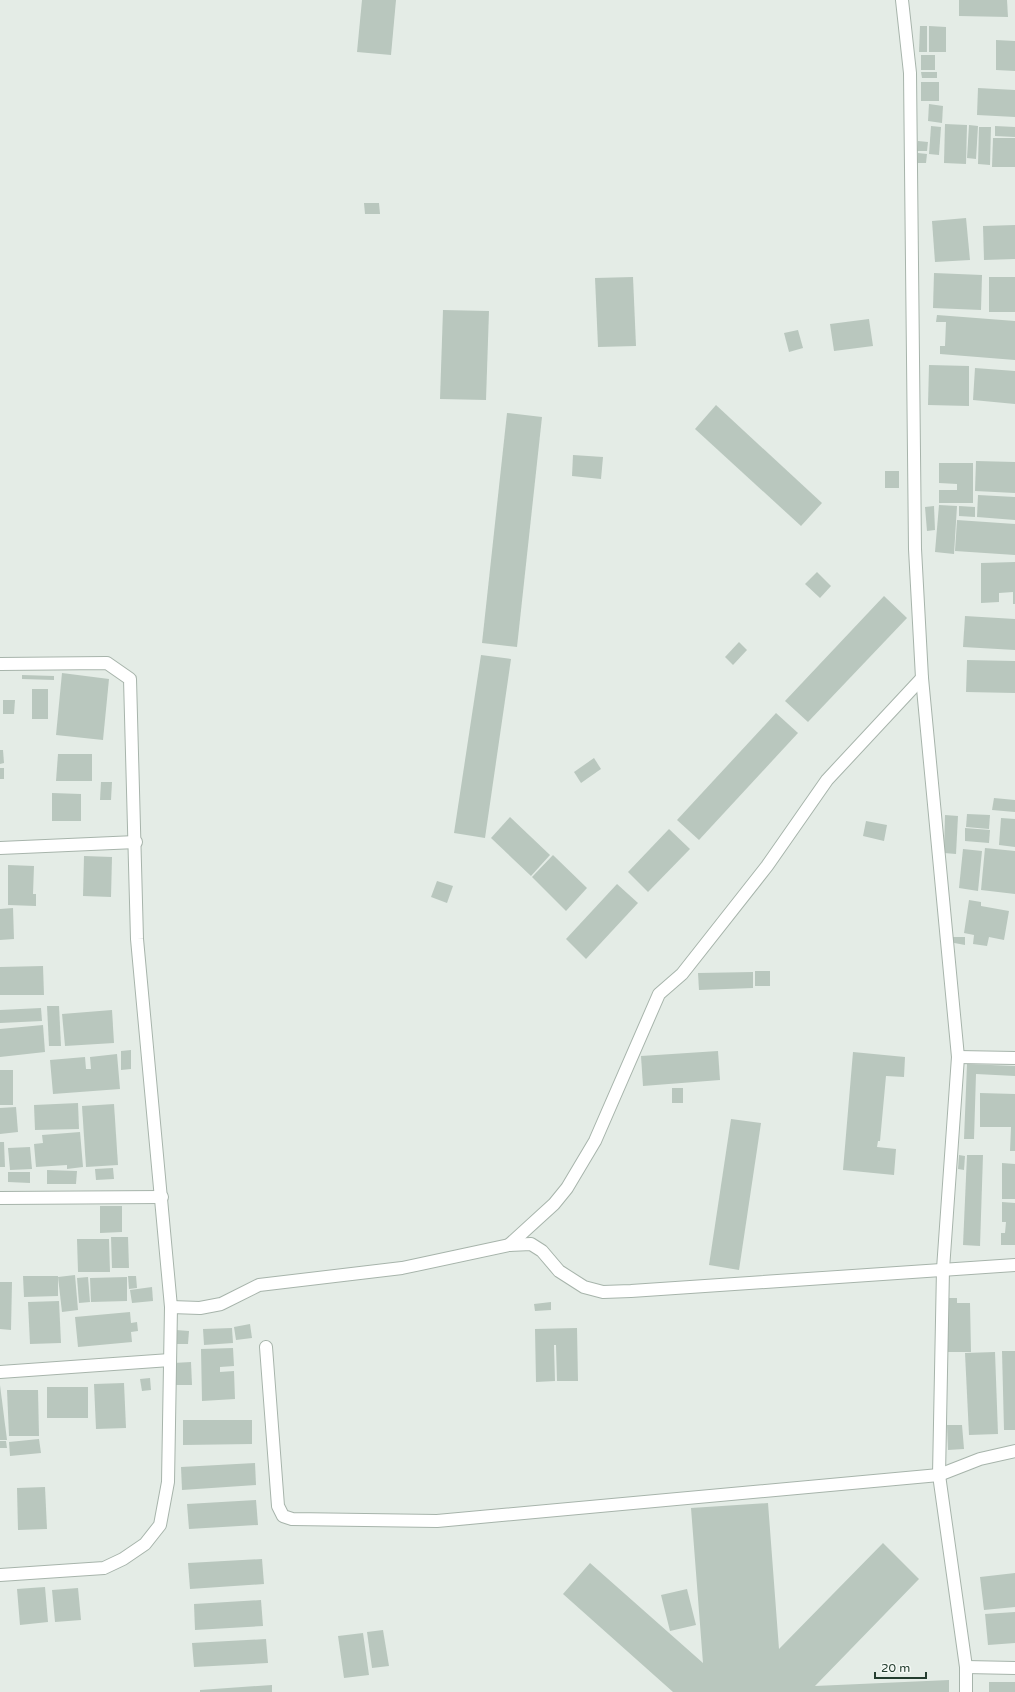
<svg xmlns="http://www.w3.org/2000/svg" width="1015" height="1692" font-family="'Varela Round',sans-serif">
<rect width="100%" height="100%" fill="#e4ece6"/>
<!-- building -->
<g fill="#b9c7be">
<path d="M362 0H396L391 55 357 52Z"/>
<path d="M959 0H1007L1008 17 959 16Z"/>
<path d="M920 26H927V52H919Z"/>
<path d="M929 26 946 27V52H929Z"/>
<path d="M996 40 1015 41V71L996 70Z"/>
<rect x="921" y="55" width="14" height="15"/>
<path d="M921 72H937V78H922Z"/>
<rect x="921" y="82" width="18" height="19"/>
<path d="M978 88 1015 90V117L977 115Z"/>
<path d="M929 104 943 106 942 123 928 121Z"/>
<path d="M945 124 967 125 966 164 944 163Z"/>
<path d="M969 125 978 126 976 159 967 158Z"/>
<path d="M931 126 941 127 939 155 929 154Z"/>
<path d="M995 126 1015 127V137L995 136Z"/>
<path d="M979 127H991L990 165 978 164Z"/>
<path d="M993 138H1015V167H992Z"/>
<path d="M918 141 928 142 927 151H917Z"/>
<path d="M918 153 927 154 926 163H917Z"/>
<path d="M364 203H379L380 214H365Z"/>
<path d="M966 218 970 260 935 262 932 221Z"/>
<path d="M1015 225V259L984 260 983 226Z"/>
<path d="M934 273 982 275 981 310 933 308Z"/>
<path d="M633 277 636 346 598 347 595 278Z"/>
<rect x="989" y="277" width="26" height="35"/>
<path d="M443 310 489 311 486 400 440 399Z"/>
<path d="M937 315 1015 321V360L940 354V346H945L946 322H936Z"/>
<path d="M869 319 873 346 834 351 830 324Z"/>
<path d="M798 330 803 348 789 352 784 333Z"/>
<path d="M929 365 969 366V406L928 405Z"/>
<path d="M975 368 1015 371V404L973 400Z"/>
<path d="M716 405 822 503 801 526 695 429Z"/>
<path d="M507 413 542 417 517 647 482 643Z"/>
<path d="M573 455 603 457 601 479 572 476Z"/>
<path d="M976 461 1015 462V493L975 491Z"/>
<path d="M939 463H973V503H939V490H957V484L939 483Z"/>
<rect x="885" y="471" width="14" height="17"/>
<path d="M978 495 1015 497V520L977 517Z"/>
<path d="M939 505 957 506 954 554 935 552Z"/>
<path d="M934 506 935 530 927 531 925 507Z"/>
<path d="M959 506 975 507V517L959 516Z"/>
<path d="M957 520 1015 524V555L955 551Z"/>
<path d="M1015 562V604H1013V592L999 593V602L981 603V563Z"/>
<path d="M817 572 831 586 820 598 805 584Z"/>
<path d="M884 596 907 618 808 722 785 701Z"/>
<path d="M965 616 1015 619V650L963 647Z"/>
<path d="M739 642 747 650 733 665 725 657Z"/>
<path d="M481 655 511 659 485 838 454 833Z"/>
<path d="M967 660 1015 661V693L966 692Z"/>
<path d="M62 673 109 679 103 740 56 735Z"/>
<path d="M22 675 54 676V680L22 679Z"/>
<rect x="32" y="689" width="16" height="30"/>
<path d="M3 700H15L14 714H3Z"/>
<path d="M776 713 798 733 699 840 677 820Z"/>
<path d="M0 750H3L4 763 0 764Z"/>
<path d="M58 754H92V781H56Z"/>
<path d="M594 758 601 769 581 783 574 772Z"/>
<rect x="0" y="768" width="4" height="11"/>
<path d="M101 782H112L111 800H100Z"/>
<path d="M52 793 81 794V821H52Z"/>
<path d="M994 798 1015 800V812L992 810Z"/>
<path d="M967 814 990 815 989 829 966 827Z"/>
<path d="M945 815 958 816 956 854 944 853Z"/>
<path d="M510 817 550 855 531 876 491 838Z"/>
<path d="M1001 818 1015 819V847L999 845Z"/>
<path d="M866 821 887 825 884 841 863 836Z"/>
<path d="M965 828 990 830 989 843 965 841Z"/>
<path d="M669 829 690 849 648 892 628 872Z"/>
<path d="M985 848 1015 851V894L981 890Z"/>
<path d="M963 849 982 851 978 891 959 888Z"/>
<path d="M553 855 587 888 566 911 532 877Z"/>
<path d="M84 856 112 857 111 897 83 896Z"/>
<path d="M8 865 34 866 33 894H36V906L8 905Z"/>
<path d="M437 881 453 886 447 903 431 897Z"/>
<path d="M617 884 638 903 586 959 566 939Z"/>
<path d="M969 900 981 902V906L1009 911 1004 940 989 937 987 946 973 944 974 935 964 933Z"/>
<path d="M13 908 14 939 0 940V909Z"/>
<path d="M949 937H965V945L949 942Z"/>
<path d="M43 966 44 995H0V967Z"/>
<rect x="755" y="971" width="15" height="15"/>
<path d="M753 972V988L699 990 698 973Z"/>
<path d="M47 1006H59L61 1046H49Z"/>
<path d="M41 1008 42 1021 0 1023V1010Z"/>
<path d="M112 1010 114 1043 65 1046 62 1014Z"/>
<path d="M43 1025 45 1052 0 1057V1029Z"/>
<path d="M131 1050V1069L121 1070V1051Z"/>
<path d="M718 1051 720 1080 643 1086 641 1056Z"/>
<path d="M853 1052 905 1057 904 1077 886 1076 880 1141H878L877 1147 896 1149 894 1175 843 1170Z"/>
<path d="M117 1054 120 1089 53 1094 50 1060 85 1057 86 1069H91L90 1057Z"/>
<path d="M967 1064 1015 1066V1076L976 1074 974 1139H964Z"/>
<rect x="0" y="1070" width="13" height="35"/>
<rect x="672" y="1088" width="11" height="15"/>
<path d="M980 1093 1015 1094V1151H1010L1011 1127H980Z"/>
<path d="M78 1103 79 1129 35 1130 34 1105Z"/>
<path d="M114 1104 118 1165 86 1167 82 1106Z"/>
<path d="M16 1107 18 1132 0 1134V1108Z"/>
<path d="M731 1119 761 1123 739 1270 709 1265Z"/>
<path d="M80 1132 83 1167 67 1169V1165L36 1167 34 1144 43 1143 42 1135Z"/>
<path d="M0 1142H4L5 1167H0Z"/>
<path d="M30 1147 32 1169 10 1170 8 1148Z"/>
<path d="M959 1155 965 1156 964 1170 958 1169Z"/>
<path d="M967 1155H983L980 1246 963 1245Z"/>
<path d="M1002 1163 1015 1164V1199H1002Z"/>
<path d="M113 1168 114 1179 96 1180 95 1169Z"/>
<path d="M47 1170 77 1171 76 1184H47Z"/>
<path d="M8 1172H30V1183L8 1182Z"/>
<path d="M1002 1202 1015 1203V1245H1001V1233H1005L1006 1222H1002Z"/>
<path d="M100 1206H122V1232L100 1233Z"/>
<path d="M111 1237H128L129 1268H112Z"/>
<path d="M77 1239H109L110 1272H78Z"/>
<path d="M75 1275 78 1310 62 1312 58 1277Z"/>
<path d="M23 1276H58V1296L24 1297Z"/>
<path d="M128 1276H136L137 1288 129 1289Z"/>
<path d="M88 1277 90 1302 79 1303 77 1278Z"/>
<path d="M127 1277V1301L91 1302 90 1278Z"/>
<path d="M0 1282H12L11 1330 0 1329Z"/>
<path d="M152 1287 153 1301 132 1303 130 1290Z"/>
<path d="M948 1298H957V1303H970L971 1352H948Z"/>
<path d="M59 1301 61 1343 30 1344 28 1302Z"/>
<path d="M551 1302V1310L535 1311 534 1304Z"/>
<path d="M130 1312 131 1323 137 1322 138 1331 131 1332 132 1342 78 1347 75 1317Z"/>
<path d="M250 1324 252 1338 236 1340 234 1327Z"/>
<path d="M232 1328 233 1343 204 1345 203 1329Z"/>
<path d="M577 1328 578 1381H557L556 1345H554L555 1381 536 1382 535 1329Z"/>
<path d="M176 1330 189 1331 188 1344H176Z"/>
<path d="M233 1348 234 1366 220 1367V1372L234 1371 235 1399 202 1401 201 1349Z"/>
<path d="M1002 1351H1015V1430H1004Z"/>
<path d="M995 1352 998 1434 969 1435 965 1353Z"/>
<path d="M191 1362 192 1385H174L173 1363Z"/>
<path d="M150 1378 151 1390 142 1391 140 1379Z"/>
<path d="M124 1383 126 1428 96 1429 94 1384Z"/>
<path d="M0 1385 7 1440H0Z"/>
<rect x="47" y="1387" width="41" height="31"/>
<path d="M7 1390H38L39 1436H9Z"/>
<path d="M183 1420H252V1444L183 1445Z"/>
<path d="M947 1425H962L964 1449 948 1450Z"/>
<path d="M39 1439 41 1453 10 1456 9 1442Z"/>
<path d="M0 1441H6L7 1448H0Z"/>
<path d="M255 1463 256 1485 182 1490 181 1467Z"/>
<path d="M45 1487 47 1529 18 1530 17 1488Z"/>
<path d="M256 1500 258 1525 189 1529 187 1504Z"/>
<path d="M768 1503 779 1649 883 1543 919 1579 815 1686 949 1680V1692H673L563 1594 590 1563 703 1663 691 1508Z"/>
<path d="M262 1559 264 1584 190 1589 188 1563Z"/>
<path d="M1015 1573V1607L984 1610 980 1577Z"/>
<path d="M45 1587 48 1622 20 1625 17 1589Z"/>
<path d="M78 1588 81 1620 55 1622 52 1590Z"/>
<path d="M687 1589 696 1625 670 1631 661 1595Z"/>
<path d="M261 1600 263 1626 195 1630 194 1604Z"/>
<path d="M1015 1612V1643L988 1645 985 1614Z"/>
<path d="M383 1630 389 1666 372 1668 367 1632Z"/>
<path d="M363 1633 369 1675 344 1678 338 1636Z"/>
<path d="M266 1639 268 1663 194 1667 192 1643Z"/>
<rect x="989" y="1682" width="26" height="10"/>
<path d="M272 1685V1692H200V1690Z"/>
</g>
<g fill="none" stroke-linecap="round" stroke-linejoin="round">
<!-- minor casing -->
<g stroke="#a7b4ab" stroke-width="14">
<g id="minor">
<path d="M902 0 910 73 915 549 922 678 958 1057 943 1269 939 1475 966 1667V1692"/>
<path d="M0 664 107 663 130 679 137 939 171 1307 168 1482 160 1525 145 1544 123 1559 104 1568 0 1575"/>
<path d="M0 848 136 842"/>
<path d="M958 1057 1015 1058"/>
<path d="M0 1198 162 1197"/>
<path d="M509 1245 554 1204 567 1188 595 1141 659 994 682 974 767 866 827 780 922 678"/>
<path d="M171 1307 200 1308 221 1304 259 1285 402 1268 509 1245 531 1244 542 1251 559 1271 584 1287 603 1292 631 1291 1015 1265"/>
<path d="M266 1347 278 1506 283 1516 292 1519 437 1521 939 1475 980 1459 1015 1451"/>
<path d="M0 1372 170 1360"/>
<path d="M966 1667 1015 1668"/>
</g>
</g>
<!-- minor -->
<use href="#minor" stroke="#fff" stroke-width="12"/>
</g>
<!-- scale -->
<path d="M875 1672v6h51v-6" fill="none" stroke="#243d2f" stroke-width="2"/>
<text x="881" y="1672" font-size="12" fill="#243d2f" stroke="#f4f9f5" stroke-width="3" paint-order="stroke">20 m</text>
</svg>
